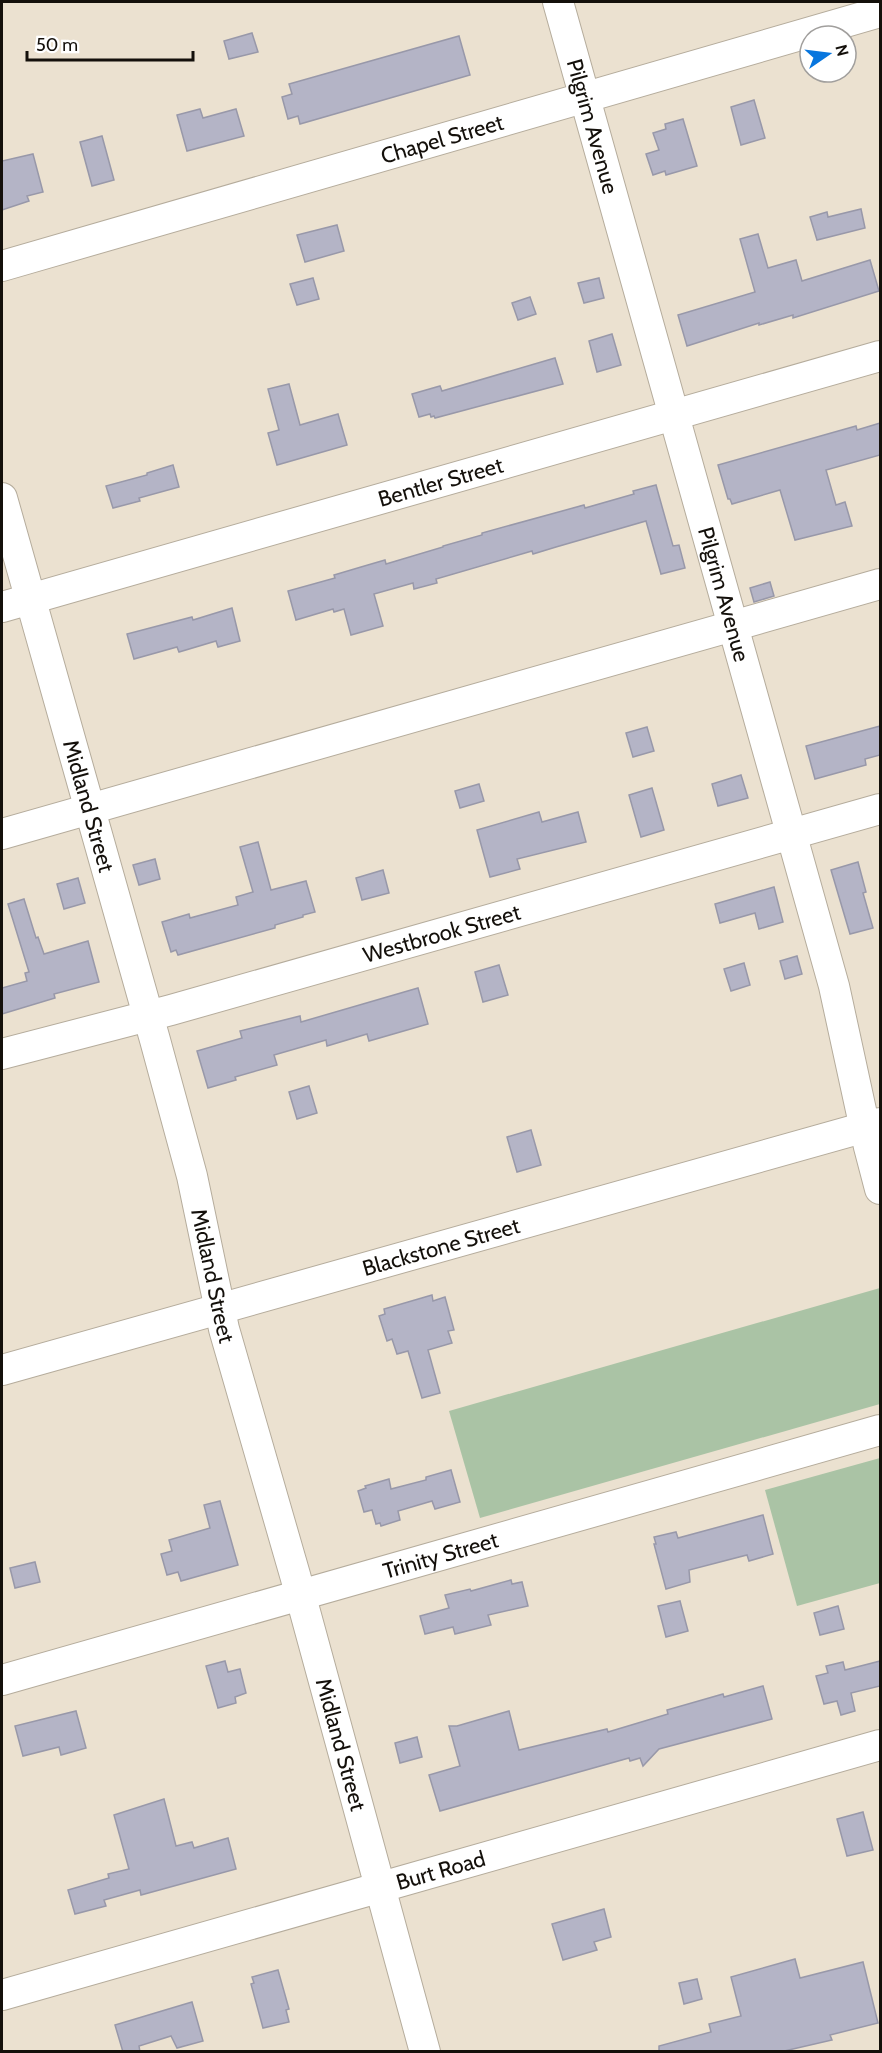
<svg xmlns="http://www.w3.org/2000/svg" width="882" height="2053" font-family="Cabin,sans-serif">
<rect width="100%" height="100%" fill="#ebe1d0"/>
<!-- green -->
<g fill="#aac3a5">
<path d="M880 1288V1404L480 1518 449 1411Z"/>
<path d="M880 1458V1583L797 1606 765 1490Z"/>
</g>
<!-- building -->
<g fill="#b4b4c6" stroke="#9898a9" stroke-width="1.5">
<path d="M252 33 258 52 229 59 224 41Z"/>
<path d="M459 36 470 75 300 124 298 116 288 119 282 97 292 94 289 84Z"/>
<path d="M754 100 765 138 741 145 731 107Z"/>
<path d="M200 109 203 118 236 109 244 136 187 151 177 115Z"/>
<path d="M683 119 697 166 666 175 665 171 653 175 646 154 659 150 653 133 666 129 665 124Z"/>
<path d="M102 136 114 180 92 186 80 142Z"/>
<path d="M33 154 43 192 27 196 29 201 2 210V161Z"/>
<path d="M861 209 865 228 817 240 810 217 827 212 828 217Z"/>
<path d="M337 225 344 251 305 262 297 235Z"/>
<path d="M758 234 768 268 796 260 802 281 870 260 879 291 793 318V315L759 325V323L687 346 678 315 755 292 740 239Z"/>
<path d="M313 278 319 299 297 305 290 284Z"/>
<path d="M599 278 604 298 584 303 578 283Z"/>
<path d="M530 297 536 314 518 320 512 303Z"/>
<path d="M612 334 621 365 597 372 589 341Z"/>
<path d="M555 358 563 384 435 418 434 416 431 417 430 414 419 417 412 394 440 386 442 391Z"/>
<path d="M289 384 300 425 338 414 347 445 277 465 268 433 279 430 268 389Z"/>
<path d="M880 423V455L826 470 836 505 845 502 852 526 795 540 780 490 732 504 730 499H728L718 465 856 426 857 430Z"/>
<path d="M173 465 179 487 139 498 140 501 113 508 106 486 147 475V473Z"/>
<path d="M656 485 673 546 679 545 685 568 661 574 646 521 556 547 533 554 532 551 436 579 437 583 414 589 413 583 374 594 383 626 351 635 344 609 334 612 333 609 296 620 288 591 335 578 334 575 361 567 385 560 386 564 443 547V546L482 535V533L584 505 585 508 634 494 633 491Z"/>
<path d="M770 582 774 596 754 602 750 588Z"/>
<path d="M232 608 240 641 218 647 216 641 179 652 177 647 134 659 127 634 192 617 193 620Z"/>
<path d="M880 726V755L865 759 866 765 815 779 806 746Z"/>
<path d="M647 727 654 751 633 757 626 733Z"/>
<path d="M741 775 748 798 718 806 712 784Z"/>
<path d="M479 784 484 801 460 808 455 791Z"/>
<path d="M652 788 664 830 641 837 629 795Z"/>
<path d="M539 812 542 822 578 812 586 842 517 859 520 869 490 877 477 830Z"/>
<path d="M258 842 271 890 306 881 315 912 303 915V917L275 925V928L178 955 176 950 171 952 162 922 189 914 190 918 238 905 236 897 253 892 240 847Z"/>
<path d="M155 859 160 879 139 885 133 865Z"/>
<path d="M858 862 866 892 863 893 873 928 850 934 831 870Z"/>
<path d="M383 870 389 893 362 900 356 878Z"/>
<path d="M78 878 85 903 64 909 57 884Z"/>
<path d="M774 887 783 922 759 929 755 913 720 923 715 904Z"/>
<path d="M24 899 36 938 38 937 44 954 88 941 99 982 54 994 55 998 2 1014V988L27 981 25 973 29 972 8 904Z"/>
<path d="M797 956 802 974 785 979 780 961Z"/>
<path d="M744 963 750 985 731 991 724 969Z"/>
<path d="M499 965 508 995 483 1002 475 972Z"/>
<path d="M418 988 428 1024 369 1041 367 1034 327 1046 326 1040 274 1055 277 1065 235 1077 236 1080 208 1088 197 1051 242 1038 240 1031 300 1016 301 1022Z"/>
<path d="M309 1086 317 1113 297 1119 289 1092Z"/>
<path d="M531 1130 541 1165 517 1172 507 1137Z"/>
<path d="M432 1295 433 1301 445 1297 454 1330 448 1331 452 1343 428 1350 440 1393 422 1398 408 1351 397 1354 392 1339 387 1341 379 1316 385 1314 384 1309Z"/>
<path d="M451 1470 460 1502 435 1509 432 1501 398 1511 400 1520 381 1526 380 1523 376 1524 372 1510 364 1512 358 1491 366 1488 365 1486 389 1479 391 1489 426 1480V1477Z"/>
<path d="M220 1501 238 1565 181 1581 178 1572 167 1575 161 1554 172 1551 169 1540 210 1528 204 1505Z"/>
<path d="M763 1515 773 1554 749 1561 747 1555 689 1570 690 1582 666 1589 654 1544H656L654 1537 676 1532 678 1538Z"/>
<path d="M35 1562 40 1582 15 1588 10 1568Z"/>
<path d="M511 1580 512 1584 522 1582 528 1606 488 1615 491 1625 455 1634 453 1627 425 1634 420 1616 449 1608 445 1595 470 1589 471 1591Z"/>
<path d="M680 1601 688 1631 666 1637 658 1606Z"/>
<path d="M838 1606 844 1629 820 1635 814 1613Z"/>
<path d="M225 1661 228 1672 240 1669 246 1693 235 1697 236 1703 218 1708 206 1666Z"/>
<path d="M880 1661V1686L851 1693 855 1711 841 1715 837 1701 824 1704 816 1676 828 1673 826 1666 843 1662 845 1670Z"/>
<path d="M763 1686 772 1719 659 1749 643 1766 640 1758 630 1761 629 1758 440 1811 429 1775 460 1766 449 1726H457L509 1711 519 1750 607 1729 608 1732 668 1714 667 1710 723 1694 724 1697Z"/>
<path d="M76 1711 86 1748 61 1755 59 1747 23 1756 15 1726Z"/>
<path d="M417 1737 422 1757 400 1763 395 1743Z"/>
<path d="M164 1799 176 1846 192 1842 194 1848 228 1838 236 1869 141 1895 140 1890 104 1900 106 1906 75 1914 68 1890 109 1878 108 1874 129 1869 114 1815Z"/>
<path d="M863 1812 873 1850 847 1856 837 1819Z"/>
<path d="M604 1909 611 1937 594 1942 597 1950 563 1960 552 1924Z"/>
<path d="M795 1959 800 1978 863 1962 878 2023 830 2035 832 2040 780 2052H659V2046L711 2032 709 2024 741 2016 731 1977Z"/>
<path d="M278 1970 289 2009 286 2010 289 2022 263 2028 251 1984 254 1983 252 1977Z"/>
<path d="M697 1979 702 1999 684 2004 679 1983Z"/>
<path d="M192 2002 203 2041 177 2048 171 2036 139 2046 140 2052H123L115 2025Z"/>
</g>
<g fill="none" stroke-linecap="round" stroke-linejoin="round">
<!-- minor casing -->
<g stroke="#b5ac9c" stroke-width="32">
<g id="minor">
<path id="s1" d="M558 2 834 986 869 1147 880 1189"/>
<path id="s2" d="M2 266 880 12"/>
<path id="s3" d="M2 498 155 1040 192 1176 224 1329 295 1575 425 2052"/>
<path id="s4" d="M2 607 880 356"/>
<path d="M2 834 880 584"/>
<path id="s5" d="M2 1054 171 1010 880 809"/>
<path id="s6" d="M2 1370 880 1123"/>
<path id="s7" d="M2 1680 880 1430"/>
<path id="s8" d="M2 1995 880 1745"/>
</g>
</g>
<!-- minor -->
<use href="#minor" stroke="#fff" stroke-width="30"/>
</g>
<g text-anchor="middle" stroke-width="6" stroke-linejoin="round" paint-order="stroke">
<!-- street labels -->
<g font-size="22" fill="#14100b" stroke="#fff">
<text dy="8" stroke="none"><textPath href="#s1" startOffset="129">Pilgrim Avenue</textPath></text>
<text dy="8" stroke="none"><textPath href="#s2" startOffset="458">Chapel Street</textPath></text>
<text dy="8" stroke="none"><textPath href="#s4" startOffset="456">Bentler Street</textPath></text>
<text dy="8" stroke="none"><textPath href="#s1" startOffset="615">Pilgrim Avenue</textPath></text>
<text dy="8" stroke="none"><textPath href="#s3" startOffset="320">Midland Street</textPath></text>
<text dy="8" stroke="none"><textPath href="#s5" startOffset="456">Westbrook Street</textPath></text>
<text dy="8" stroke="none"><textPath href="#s6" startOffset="456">Blackstone Street</textPath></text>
<text dy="8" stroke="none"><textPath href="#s3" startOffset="806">Midland Street</textPath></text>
<text dy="8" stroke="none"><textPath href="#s7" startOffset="456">Trinity Street</textPath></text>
<text dy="8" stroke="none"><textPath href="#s3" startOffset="1292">Midland Street</textPath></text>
<text dy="8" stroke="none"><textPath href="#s8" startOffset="456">Burt Road</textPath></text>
</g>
</g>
<!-- border -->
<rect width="882" height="2053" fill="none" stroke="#14100b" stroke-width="6"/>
<!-- north arrow -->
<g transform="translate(828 54) rotate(76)"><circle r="28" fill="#ffffff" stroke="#a19f9d" stroke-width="1.5"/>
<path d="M0-4.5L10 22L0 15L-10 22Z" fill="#0876de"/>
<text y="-9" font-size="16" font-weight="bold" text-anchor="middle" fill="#14100b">N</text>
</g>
<!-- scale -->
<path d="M27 51v9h166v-9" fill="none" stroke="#14100b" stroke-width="3"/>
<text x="36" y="51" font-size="18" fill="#14100b" stroke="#ffffff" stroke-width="4.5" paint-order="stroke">50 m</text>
</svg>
